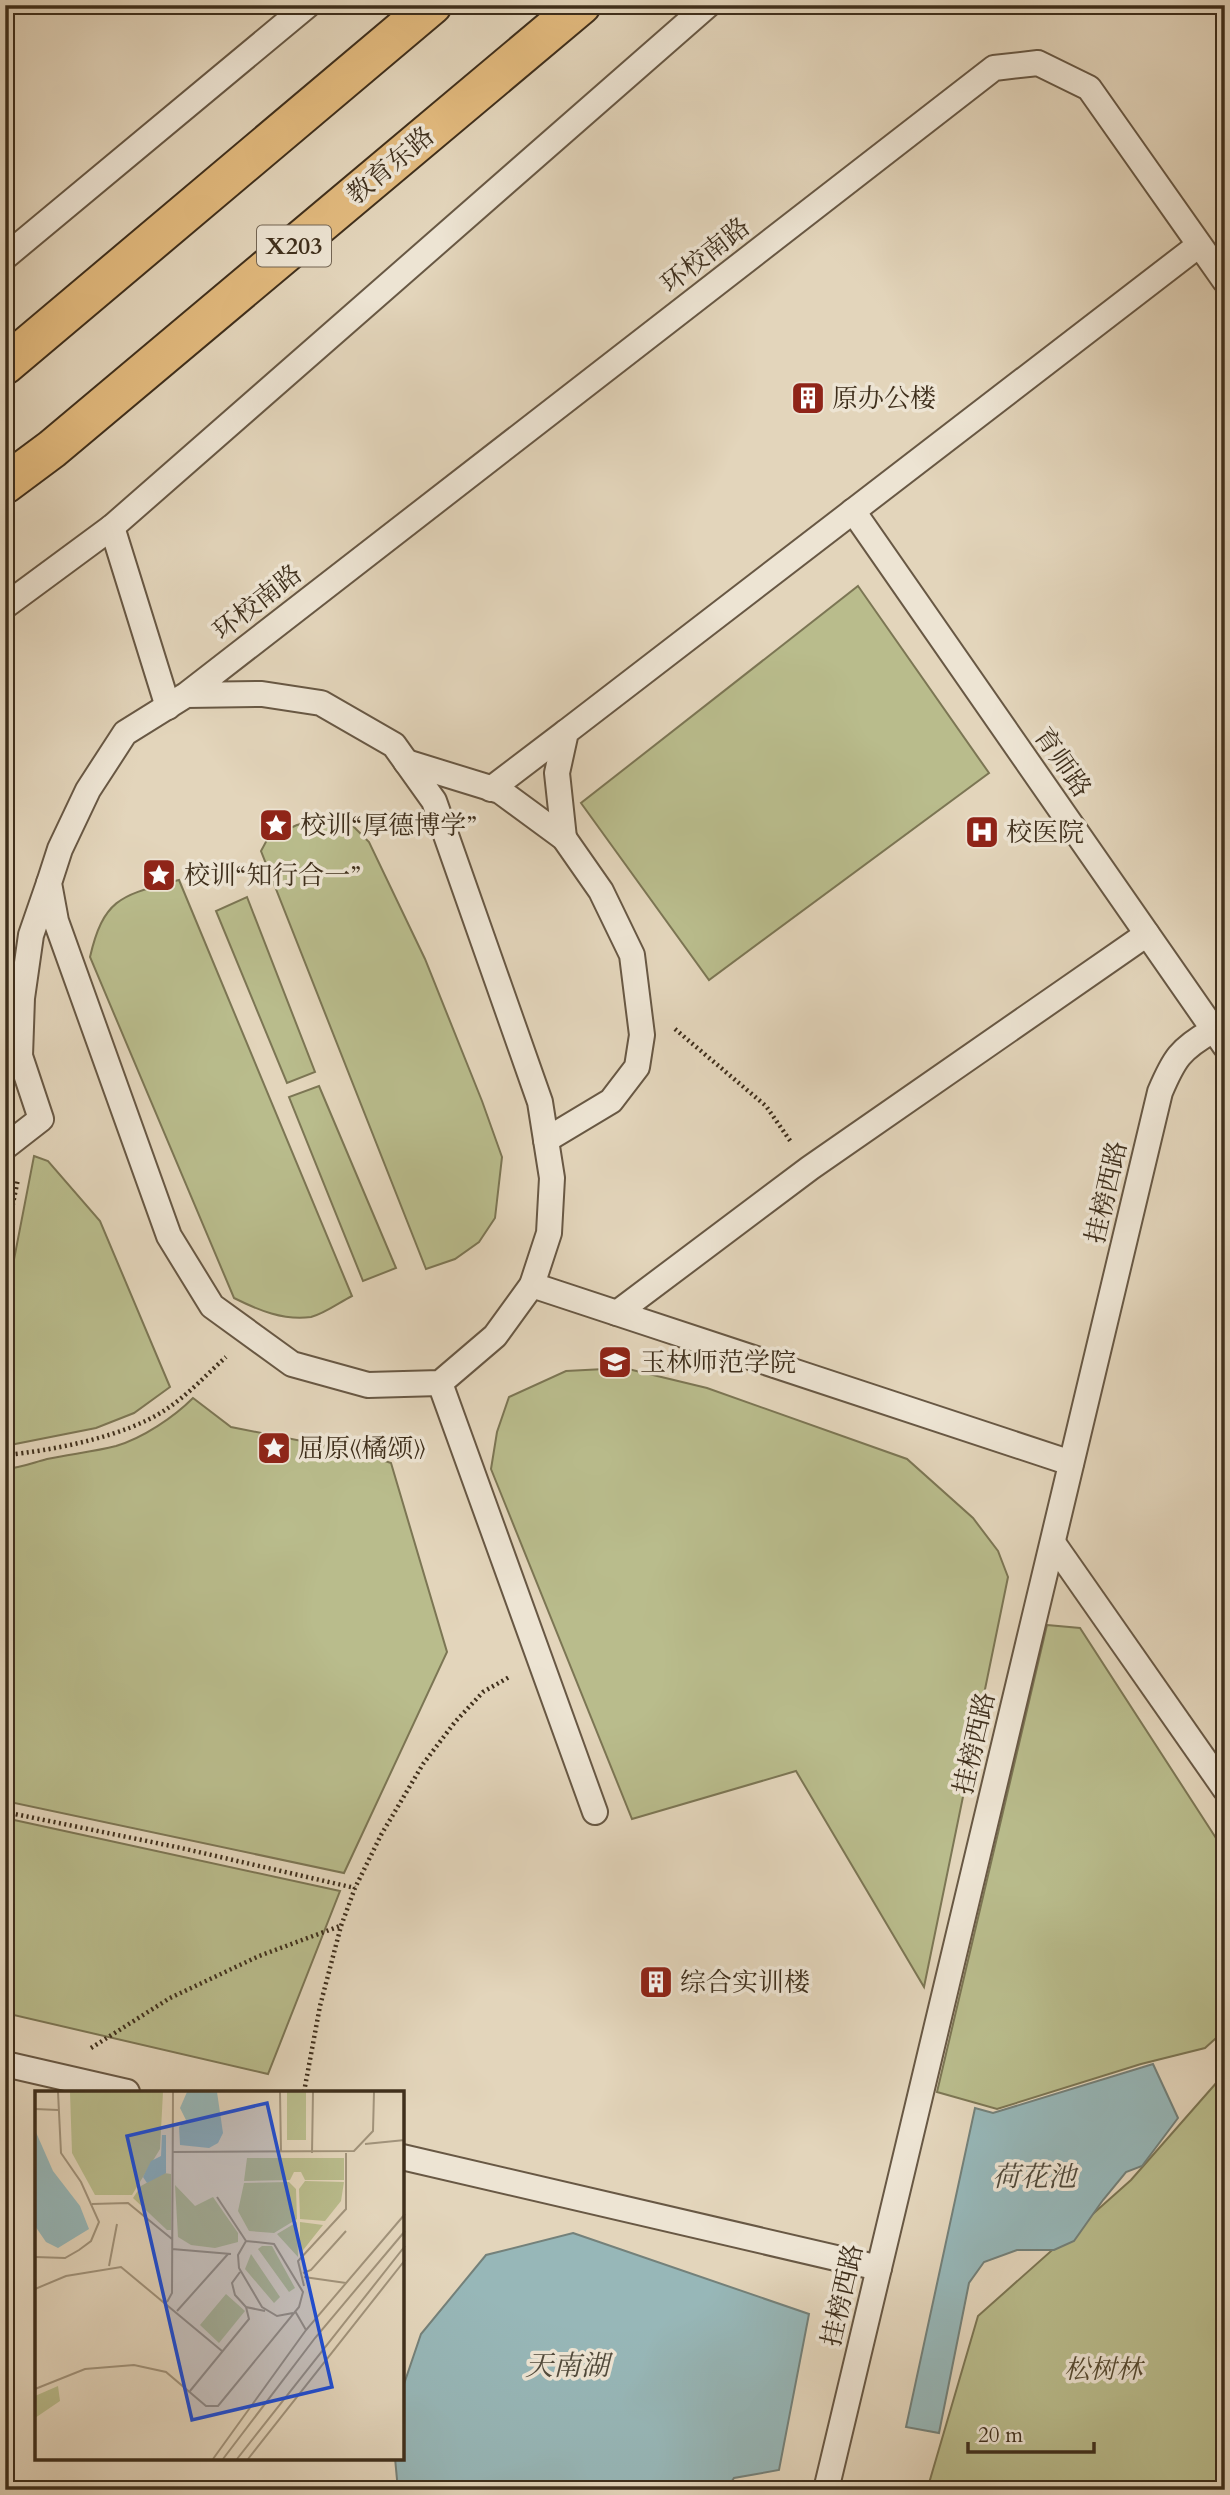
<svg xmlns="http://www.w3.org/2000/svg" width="1230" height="2495" font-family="Cardo,'Noto Serif SC',serif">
<rect width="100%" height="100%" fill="#e3d5bb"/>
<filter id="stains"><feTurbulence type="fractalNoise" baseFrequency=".00286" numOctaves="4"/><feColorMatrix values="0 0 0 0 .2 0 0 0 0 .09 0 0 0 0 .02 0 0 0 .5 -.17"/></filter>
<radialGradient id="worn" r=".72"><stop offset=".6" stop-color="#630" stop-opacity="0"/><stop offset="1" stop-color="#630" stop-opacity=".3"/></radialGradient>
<!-- green -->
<g fill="#b9bc8c" stroke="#7c7654" stroke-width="2">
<path d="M858 586 989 773 709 980 581 803Z"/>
<path d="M323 818H345L369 842 425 959 482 1101 502 1157 495 1218 479 1242 455 1259 426 1269 261 851 268 838 297 825Z"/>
<path d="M179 880 352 1296C340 1302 324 1314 311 1317 284 1321 258 1310 234 1298L90 957C104 896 124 895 179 880Z"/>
<path d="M247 897 315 1072 287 1083 216 911Z"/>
<path d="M319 1086 396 1268 363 1281 289 1097Z"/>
<path d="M34 1156 48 1161 100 1221 170 1387 134 1413 96 1428 5 1446V1306Z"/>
<path d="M624 1368 707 1388 907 1459 973 1518 998 1551 1008 1577 924 1987 796 1771 632 1819 491 1469 497 1432 509 1397 566 1371Z"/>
<path d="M193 1398 231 1427 362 1453 391 1463 447 1652 344 1873 5 1801V1469C20 1468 32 1463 47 1459 70 1454 93 1452 116 1446 143 1438 174 1417 193 1398Z"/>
<path d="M1047 1625 1080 1628 1225 1852V2030L1205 2048 1141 2064 997 2109 937 2092Z"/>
<path d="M5 1818 340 1891 268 2074 5 2013Z"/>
<path d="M1225 2073V2490H927L978 2316 1131 2180Z"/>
</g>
<!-- water -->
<g fill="#97b7b8" stroke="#74817a" stroke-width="2">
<path d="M1153 2064 1178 2118 1142 2166 1126 2172 1103 2200 1074 2241 1054 2250H1017L984 2262 969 2283 939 2433 906 2427 975 2108 993 2113Z"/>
<path d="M573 2233 809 2314 779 2470 734 2478 726 2490H398L395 2458H402L403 2387 421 2334 486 2255Z"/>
</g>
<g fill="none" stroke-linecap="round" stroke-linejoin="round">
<!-- service casing -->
<g stroke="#685844" stroke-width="28">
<g id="service">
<path d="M5 257 308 5"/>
<path d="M853 511 1225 1046"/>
<path d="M112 527 168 707"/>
<path d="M5 606 112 527 708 5"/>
<path d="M186 695 262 694 321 703 394 745 434 801 540 1102 552 1178 549 1233 532 1285 495 1336 440 1383 368 1385 292 1364 212 1306 169 1236 56 921 49 883 60 849 88 790 125 733 186 695 994 68 1038 63 1089 88 1225 281"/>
<path d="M406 762 500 791 564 838 601 891 632 955 642 1035 637 1067 611 1101 546 1140"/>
<path d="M491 789 566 732"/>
<path d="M564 838 557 773 566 732 1199 245"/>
<path d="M5 1147 41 1119 20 1056 22 998 31 935 49 883"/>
<path d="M532 1285 1071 1463"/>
<path d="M617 1313 810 1168 1147 934"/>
<path d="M440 1383 595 1812"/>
<path d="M1053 1543 1225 1789"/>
<path d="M5 2064 127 2092"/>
<path d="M402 2157 879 2268"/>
<path d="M826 2490 1160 1092C1174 1059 1180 1049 1212 1031"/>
</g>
</g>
<!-- primary casing -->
<g stroke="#3f2f1c" stroke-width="42">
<g id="primary">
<path d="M5 365 432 5"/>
<path d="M5 484 52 449 581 5"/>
</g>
</g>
<!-- path -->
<g stroke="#3f2f1c" stroke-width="4.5" stroke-dasharray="2 3.5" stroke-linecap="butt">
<path d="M675 1029 766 1106 791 1142"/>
<path d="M5 1243 18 1179"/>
<path d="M5 1455C51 1451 127 1436 165 1410 187 1396 206 1375 226 1357"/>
<path d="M5 1812 181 1848 355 1888"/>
<path d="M91 2048 170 1998 259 1956 340 1926"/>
<path d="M304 2092 320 2006 341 1926 355 1888 381 1835 423 1764 455 1722 483 1692 511 1676"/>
</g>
<!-- service -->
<use href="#service" stroke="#ede4d3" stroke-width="24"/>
<!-- primary -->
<use href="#primary" stroke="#e2ba7e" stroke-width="38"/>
</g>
<!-- icons -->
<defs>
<g id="building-square" transform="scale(1.75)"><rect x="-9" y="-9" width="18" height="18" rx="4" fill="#8f2418" stroke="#ede4d3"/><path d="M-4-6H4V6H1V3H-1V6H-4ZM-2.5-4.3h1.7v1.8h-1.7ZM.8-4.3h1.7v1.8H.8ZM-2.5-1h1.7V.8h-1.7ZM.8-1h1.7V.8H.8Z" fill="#fff"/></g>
<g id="sight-square" transform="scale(1.75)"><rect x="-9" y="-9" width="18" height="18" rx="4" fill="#8f2418" stroke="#ede4d3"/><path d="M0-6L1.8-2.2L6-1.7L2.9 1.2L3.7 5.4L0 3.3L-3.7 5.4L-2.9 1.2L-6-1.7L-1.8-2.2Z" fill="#fff"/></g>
<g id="hospital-square" transform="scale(1.75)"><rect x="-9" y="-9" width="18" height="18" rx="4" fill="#8f2418" stroke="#ede4d3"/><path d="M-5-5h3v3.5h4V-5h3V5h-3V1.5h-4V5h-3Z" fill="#fff"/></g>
<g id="university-square" transform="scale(1.75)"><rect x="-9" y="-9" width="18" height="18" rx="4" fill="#8f2418" stroke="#ede4d3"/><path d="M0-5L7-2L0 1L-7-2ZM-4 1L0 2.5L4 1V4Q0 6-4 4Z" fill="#fff"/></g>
</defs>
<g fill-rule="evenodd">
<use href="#building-square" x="808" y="398"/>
<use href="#sight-square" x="276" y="825"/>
<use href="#hospital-square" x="982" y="832"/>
<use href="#sight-square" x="159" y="875"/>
<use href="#university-square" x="615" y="1362"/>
<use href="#sight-square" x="274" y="1448"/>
<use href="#building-square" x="656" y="1982"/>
</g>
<g text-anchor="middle" stroke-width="7" stroke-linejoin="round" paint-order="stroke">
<!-- shield labels -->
<rect fill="#ede4d3" stroke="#736553" stroke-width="2" x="257" y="225.5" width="74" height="41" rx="5"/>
<g font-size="24" font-weight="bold" fill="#3f2f1c">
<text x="294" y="254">X203</text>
</g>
<!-- street labels -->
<g font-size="26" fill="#3f2f1c" stroke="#ede4d3">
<text transform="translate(390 165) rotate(-40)" y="9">教育东路</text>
<text transform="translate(705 255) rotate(-38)" y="9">环校南路</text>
<text transform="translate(257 602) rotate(-38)" y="9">环校南路</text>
<text transform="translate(1063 762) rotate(55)" y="9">育师路</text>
<text transform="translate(1106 1192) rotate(-77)" y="9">挂榜西路</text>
<text transform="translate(974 1743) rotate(-77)" y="9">挂榜西路</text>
<text transform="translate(842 2295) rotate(-77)" y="9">挂榜西路</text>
</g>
<!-- poi labels -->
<g font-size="26" fill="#3f2f1c" stroke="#ede4d3" text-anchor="start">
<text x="832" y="407">原办公楼</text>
<text x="300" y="834">校训“厚德博学”</text>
<text x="1006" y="841">校医院</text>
<text x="184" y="884">校训“知行合一”</text>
<text x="640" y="1371">玉林师范学院</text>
<text x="298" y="1457">屈原《橘颂》</text>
<text x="680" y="1991">综合实训楼</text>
</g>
<!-- park labels -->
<g font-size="26" font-style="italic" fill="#574b32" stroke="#ede4d3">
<text x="1103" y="2378">松树林</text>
</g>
<!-- water labels -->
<g font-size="28" font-style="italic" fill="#514a3b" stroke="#ede4d3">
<text x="1034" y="2186">荷花池</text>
<text x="567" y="2375">天南湖</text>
</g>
</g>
<!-- overview -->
<g transform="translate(35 2091)">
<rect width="369" height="369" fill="#e3d5bb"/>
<path d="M35 1H128L125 58 97 104H60L37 62ZM252 1H271V49H252ZM212 67H309V89H270L266 81H259L255 89 209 90ZM129 82 136 83V139H132L98 107 106 95ZM270 90 309 91 306 110 290 130 265 128 264 98ZM254 91 261 98 262 128 239 142 214 140 203 120 209 92ZM140 94 160 115 178 106 203 142V151L180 157 156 154 143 146ZM262 131 263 166 242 143ZM265 131 288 134 265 163ZM227 155H237L260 197 254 201 223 158ZM216 163 245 206 239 212 210 178ZM191 203 210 220 184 252 165 234ZM23 295 25 310 0 327V305Z" fill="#b9bc8c"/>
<path d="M152 1H182L188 42 183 52 174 57 145 54 144 36 151 29 145 17ZM0 39 18 80 45 115 54 138 23 157 11 151 0 135ZM127 44H131V82L112 92 108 86 116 70 126 65Z" fill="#97b7b8"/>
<path fill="none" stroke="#a1937b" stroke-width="2" d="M245 1 246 61M0 18 23 19M330 53 370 49M138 61 319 60 338 40 339 1M277 62 278 1M182 106 211 150M57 113 93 112 137 148M137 158 196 163M0 166 30 167 44 159 56 150 64 131 46 91 26 62 23 1M74 175 82 133M205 181 197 192 200 204 211 216 230 220M268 182 276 179 311 140M269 186 311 192M269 195 263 170 311 118V62M0 198 31 185 86 176 187 260M132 211 137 202 138 1M142 220 193 163M260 220 271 239M0 298 50 278 99 274 131 281 171 315H183L264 216 268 201 239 153 211 150 203 164 204 177 227 216 242 225 258 222M155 300 214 228 211 216M178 368 271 239 370 123M188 368 280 247 370 140M202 368 370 155M213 368 370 169"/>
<path fill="#1d4ed8" fill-opacity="0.15" stroke="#1d4ed8" stroke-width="3.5" d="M232 12 297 296 157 329 92 45Z"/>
<rect width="369" height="369" fill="none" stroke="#3f2f1c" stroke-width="3.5"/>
</g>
<!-- margin -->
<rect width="1230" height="2495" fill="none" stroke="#e3d5bb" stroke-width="28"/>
<rect x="7" y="7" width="1216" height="2481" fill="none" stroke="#3f2f1c" stroke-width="3.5"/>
<rect x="14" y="14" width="1202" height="2467" fill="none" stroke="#3f2f1c" stroke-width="2"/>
<!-- scale -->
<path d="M968 2442v10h126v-10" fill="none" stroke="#3f2f1c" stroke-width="3.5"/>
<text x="978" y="2442" font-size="21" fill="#3f2f1c" stroke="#ede4d3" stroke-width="5" paint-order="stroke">20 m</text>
<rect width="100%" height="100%" filter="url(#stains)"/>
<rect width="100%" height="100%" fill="url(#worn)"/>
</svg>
